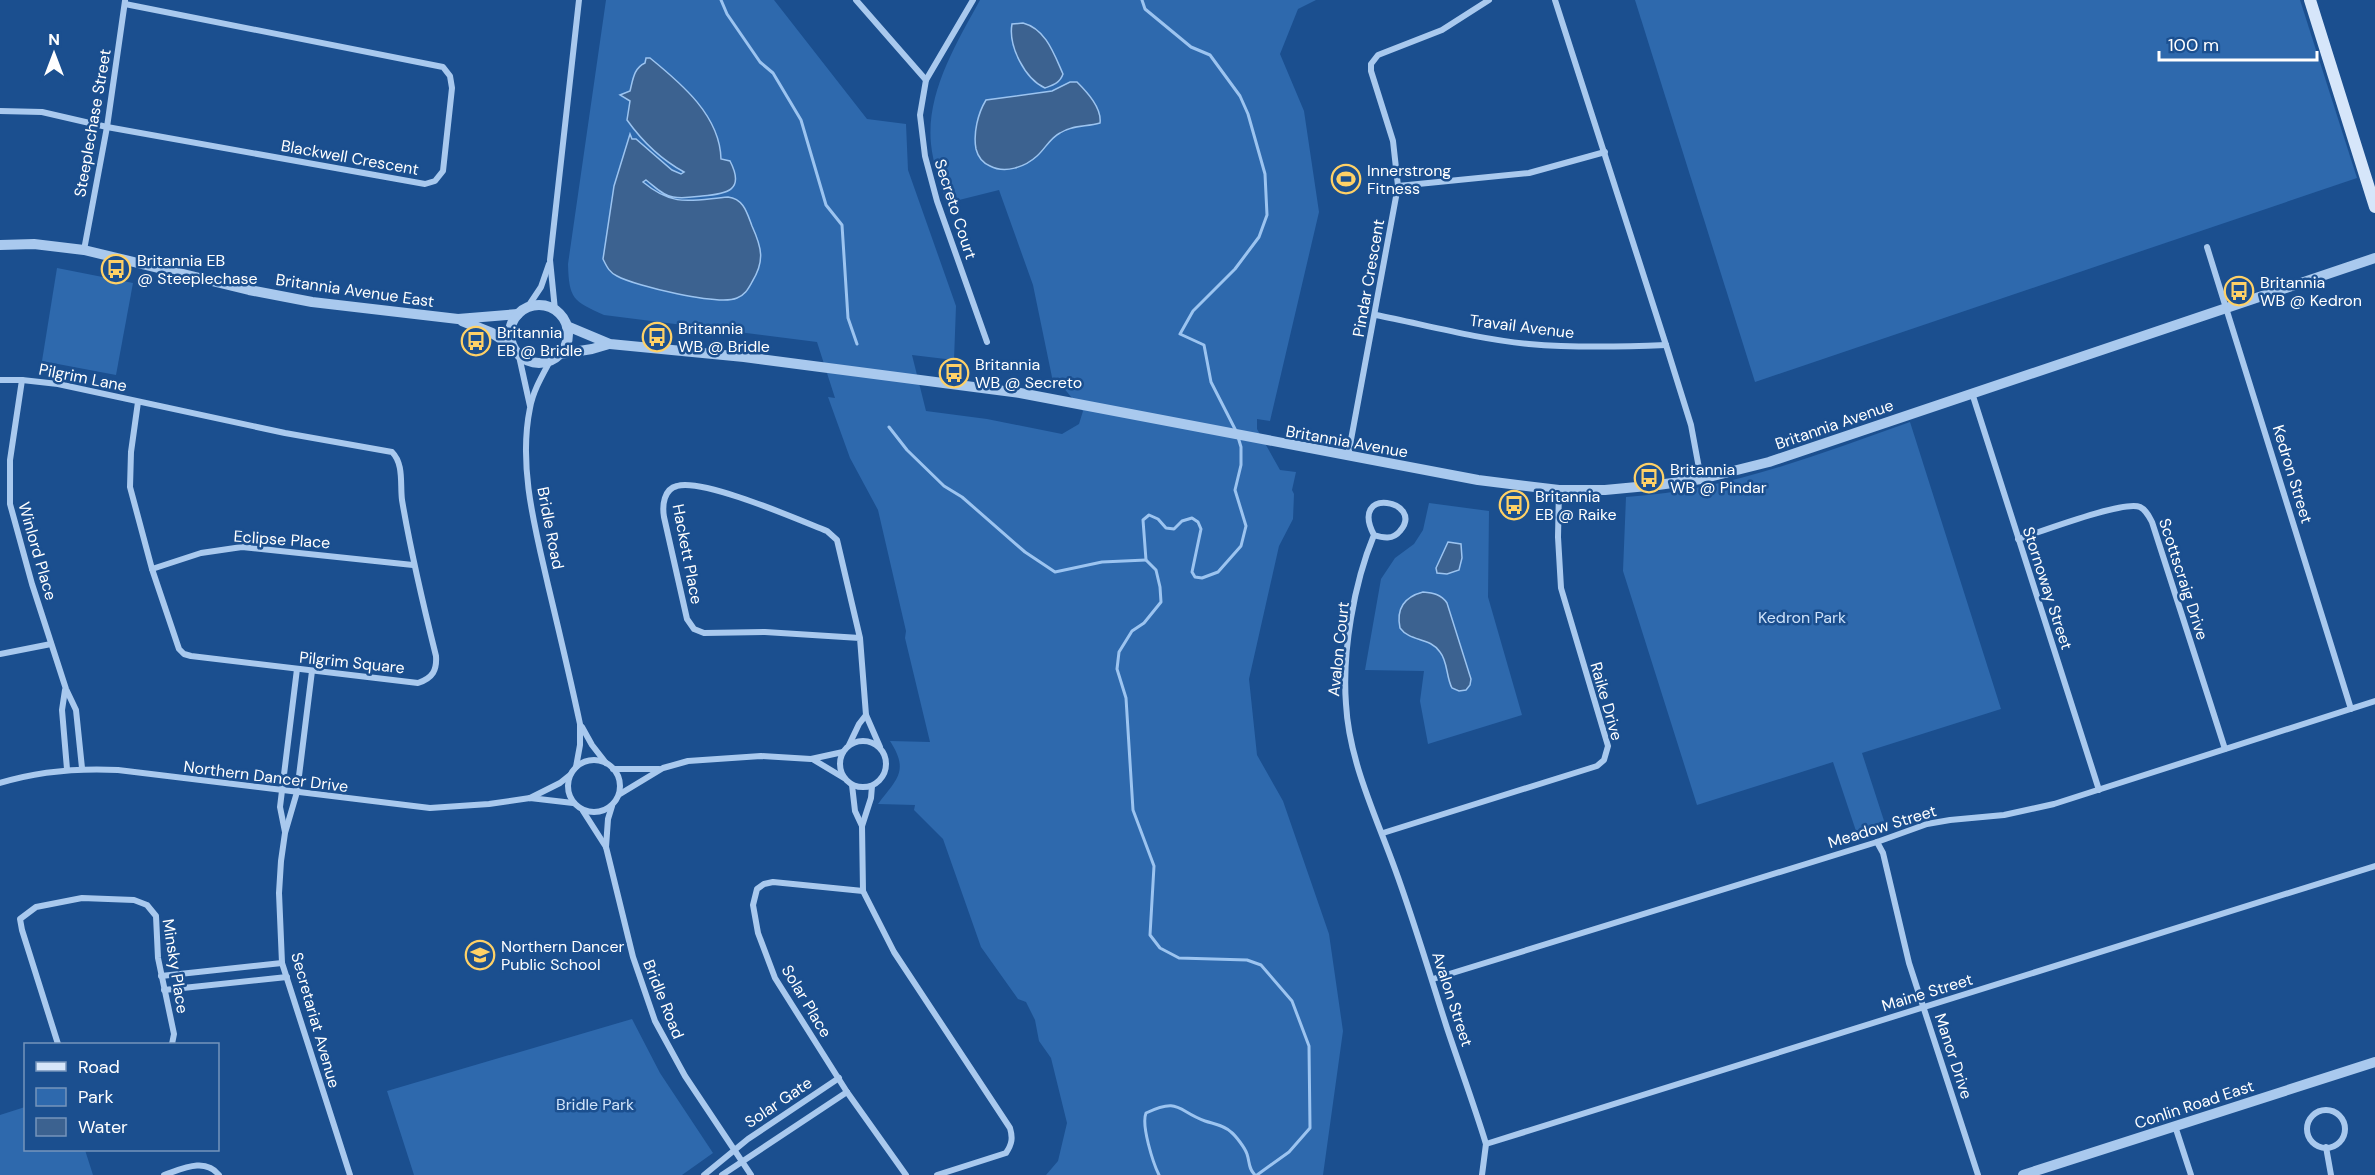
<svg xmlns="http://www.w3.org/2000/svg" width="2375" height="1175" font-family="'DM Sans',sans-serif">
<rect width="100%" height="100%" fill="#1b4f8f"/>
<!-- green -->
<g fill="#2e69ad">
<path d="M606 0H774L867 119 906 124 908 170 956 306 954 360 912 355 926 411 987 419 1062 434 1079 424 1083 411 1062 386 1061 380 1053 382 1033 285 999 190 947 203C940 183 933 164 931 144 926 93 956 44 980 0H1316L1298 9 1280 54 1304 111 1319 212 1270 421 1257 419V429L1280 470 1296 472 1292 490 1294 494 1293 519 1279 546 1249 679 1257 755 1283 801 1329 934 1343 1031 1323 1175H1046L1058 1161 1067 1123 1051 1058 1039 1041 1035 1020 1026 1002 1018 999 981 947 943 839 914 810 915 805 878 804C896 779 910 772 890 741L930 742 905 638 906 631 878 510 850 458 828 397 835 398 817 342 604 315C573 301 569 299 568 264Z"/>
<path d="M1635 0H2300L2357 178 1755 382Z"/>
<path d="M57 268 133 283 116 375 42 361Z"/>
<path d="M1910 422 2001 709 1862 753 1887 830 1859 840 1833 762 1697 805 1623 571 1626 497C1726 491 1817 455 1910 422Z"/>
<path d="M1429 503 1489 511 1488 597 1522 715 1428 744 1420 701 1424 671 1365 670 1381 579 1395 558 1414 544 1423 530Z"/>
<path d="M632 1019 660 1073 713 1153 682 1175H414L387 1091Z"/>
<path d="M25 1107 26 1150H85L93 1175H0V1115Z"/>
</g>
<!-- water -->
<g fill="#3c6290" stroke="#9cc4f0" stroke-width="1.5">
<path d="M1023 23C1046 29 1054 54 1063 74 1060 83 1053 85 1045 88 1025 79 1008 46 1012 24Z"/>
<path d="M646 58H650C682 84 720 116 721 159L730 161C745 190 728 194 702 196 693 197 683 199 673 197 663 196 654 186 646 180L643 182C674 208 692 200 728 197 744 199 747 213 752 226 762 248 765 261 752 282 748 289 745 295 737 298 719 306 635 286 617 276 609 272 607 267 603 259L614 186 630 134 632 139H636L672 170 681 174 684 172C662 160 642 141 627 120L630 101 620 95 630 91C633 79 634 68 645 63Z"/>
<path d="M1070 82H1077C1087 92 1102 108 1100 123 1086 127 1072 125 1060 133 1050 138 1045 149 1037 156 1025 167 1005 174 990 166 983 163 978 157 976 149 973 133 978 113 986 100L1052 91Z"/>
<path d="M1448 542 1461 544 1462 558 1459 570 1447 574 1437 573 1436 568Z"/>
<path d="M1423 592C1433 593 1441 594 1447 603L1471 679 1470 685 1466 690 1459 691 1452 688C1446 677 1448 662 1440 652 1430 637 1410 642 1400 628 1396 609 1404 597 1423 592Z"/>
</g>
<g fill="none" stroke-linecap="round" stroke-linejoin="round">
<!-- stream -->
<g stroke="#9cc4f0" stroke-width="3">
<path d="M721 0 727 14 760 62 773 73 801 120 826 205 842 225 848 318 857 344"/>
<path d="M1142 0 1145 9 1191 47 1210 55 1240 96 1248 114 1265 174 1267 215 1259 237 1235 269 1193 311 1180 334 1204 345 1211 382 1236 431"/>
<path d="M889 427 907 450 944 486 962 497 1025 552 1055 572 1102 562 1146 560"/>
<path d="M1238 437 1241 447V465L1235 490 1246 526 1241 546 1218 572 1202 578 1195 577 1192 572 1201 529 1198 522 1192 518 1182 521 1174 529 1166 528 1158 519 1149 515 1143 520 1146 560 1156 570 1160 587 1161 602 1144 623 1132 631 1119 652 1117 669 1126 698 1133 810 1154 866 1150 935 1160 948 1179 958 1247 960 1261 965 1292 1001 1309 1046 1310 1128 1289 1152 1257 1175"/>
<path d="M1159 1175C1153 1163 1141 1125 1146 1113 1180 1097 1177 1111 1205 1121 1214 1124 1224 1125 1231 1132 1236 1136 1245 1148 1247 1154 1250 1163 1248 1168 1255 1175"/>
</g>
<!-- minor -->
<g stroke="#a9c9ee" stroke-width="6">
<path d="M856 0 926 80"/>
<path d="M973 0 926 80 920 115 925 156 937 201 987 342"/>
<path d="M1555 0 1666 345 1691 425 1701 479"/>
<path d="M0 111 42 112 107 127 425 184 435 181 443 171 452 88 450 76 443 67 125 4"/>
<path d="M1398 186 1529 173 1605 152"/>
<path d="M2207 247 2351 709"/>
<path d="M84 250 107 127 125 1"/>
<path d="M527 308 541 287 549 264"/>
<path d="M555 310 550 260 579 0"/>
<path d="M1376 315C1426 325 1477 339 1529 344 1574 348 1620 347 1666 345"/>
<path d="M519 356 530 406"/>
<path d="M550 361C542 376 533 391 530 408 518 466 535 528 548 585 559 631 570 677 580 724V745L576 767"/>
<path d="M0 380H22L58 384 285 433 392 452C404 464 400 484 402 500 411 553 423 604 436 656 437 670 433 678 418 683L191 656 184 654 179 649 152 569 130 487 131 452 138 402"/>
<path d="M22 380 10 460V504L32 584 66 689 76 710 82 768"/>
<path d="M1972 393 2099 790"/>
<path d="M1348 456 1398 186 1393 141 1371 71V64L1378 55 1442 30 1489 0"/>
<path d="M1374 535C1383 538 1393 540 1400 531 1426 501 1348 485 1374 535 1354 583 1342 652 1346 704 1349 761 1376 816 1395 869 1414 921 1430 975 1447 1028 1460 1067 1474 1105 1486 1144L1482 1175"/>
<path d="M2018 539C2040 532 2124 500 2140 507 2146 510 2149 516 2152 522L2225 749"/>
<path d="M152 569 201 553 242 547 413 565"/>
<path d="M860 638 765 632 704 633 694 629 687 619 664 517C662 505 664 489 677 486 703 478 799 520 827 531L837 540 860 638 866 715 880 747"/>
<path d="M0 654 51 644"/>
<path d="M312 671 297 792 285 833 281 861 279 893 282 963 350 1175"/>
<path d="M65 690 62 710 67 769"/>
<path d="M582 727 592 745 606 763"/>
<circle cx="863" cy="764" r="23"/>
<path d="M849 745 859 724 866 715"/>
<path d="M814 760 844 778"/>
<circle cx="594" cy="786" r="26"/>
<path d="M613 769H659"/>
<path d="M0 783C39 771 77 768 118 770L430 808 489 804 530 798 573 803"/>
<path d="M852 785 855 811 862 826"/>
<path d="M872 786 871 798 862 826 863 891 773 882 764 884 757 889 753 905 758 933 775 978 847 1092 906 1175"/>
<path d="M620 794 663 768 688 761 761 756 811 759 843 752"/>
<path d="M530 798 560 783 570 775"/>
<path d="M583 811 606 847 633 957 655 1021 685 1076 751 1175"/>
<path d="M285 832 280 807 297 669"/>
<path d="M1383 833 1597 766 1604 760 1608 746 1561 588 1558 537 1559 490"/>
<path d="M1877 842 1883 853 1909 963 1978 1175"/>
<path d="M606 847 608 819 612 806"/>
<path d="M863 891 894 952 1010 1128C1013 1138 1012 1144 1006 1153L937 1175"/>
<path d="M161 976 282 963"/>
<path d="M1433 979 1877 842 1927 824 1950 820 2004 815 2054 804 2375 701"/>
<path d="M164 990 287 977"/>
<path d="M58 1044 22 930 20 919 36 907 82 898 134 900 147 905 156 916 158 958 174 1034 172 1044"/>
<circle cx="2326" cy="1129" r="19"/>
<path d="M2175 1126 2191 1175"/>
<path d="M1486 1144 2375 866"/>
<path d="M2326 1147 2331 1175"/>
<path d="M164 1175C182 1169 205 1157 219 1175"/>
<path d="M704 1175 748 1139 839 1078"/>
<path d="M722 1175 847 1092"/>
</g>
<!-- tertiary -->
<g stroke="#a9c9ee" stroke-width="10">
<path d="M0 245 34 244 84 250 249 290 312 302 458 319 518 314"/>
<circle cx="539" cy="334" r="29"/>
<path d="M462 321 492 333 512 346"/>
<path d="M567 326 610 344 744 357 1020 393 1478 480 1559 490H1605L1658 485 1701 479 1769 462 2375 258"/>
<path d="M560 354 592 349 609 344"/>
<path d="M2023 1175 2375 1062"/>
</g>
<!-- secondary -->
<path stroke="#d6e6fa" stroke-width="12" d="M2310 0 2375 207"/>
</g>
<!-- icons -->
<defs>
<g id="stadium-ring" transform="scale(1.5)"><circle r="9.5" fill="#1b4f8f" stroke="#ffd166" stroke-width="1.5"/><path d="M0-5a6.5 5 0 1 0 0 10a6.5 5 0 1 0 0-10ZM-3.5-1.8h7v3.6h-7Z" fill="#ffd166"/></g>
<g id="bus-ring" transform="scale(1.5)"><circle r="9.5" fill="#1b4f8f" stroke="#ffd166" stroke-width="1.5"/><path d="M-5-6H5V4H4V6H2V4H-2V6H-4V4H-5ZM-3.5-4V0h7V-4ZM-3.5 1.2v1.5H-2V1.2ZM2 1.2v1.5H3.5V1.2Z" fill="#ffd166"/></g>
<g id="school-ring" transform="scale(1.5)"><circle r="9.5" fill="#1b4f8f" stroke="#ffd166" stroke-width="1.5"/><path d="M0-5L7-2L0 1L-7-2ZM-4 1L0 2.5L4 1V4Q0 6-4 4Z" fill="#ffd166"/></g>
</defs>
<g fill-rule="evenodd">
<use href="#stadium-ring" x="1346" y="179"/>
<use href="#bus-ring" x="116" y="269"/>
<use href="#bus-ring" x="2239" y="291"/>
<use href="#bus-ring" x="657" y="337"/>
<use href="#bus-ring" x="476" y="341"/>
<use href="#bus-ring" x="954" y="373"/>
<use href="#bus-ring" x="1649" y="478"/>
<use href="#bus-ring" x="1514" y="505"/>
<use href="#school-ring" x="480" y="955"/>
</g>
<g text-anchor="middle" stroke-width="5" stroke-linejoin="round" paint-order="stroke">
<!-- street labels -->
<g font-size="16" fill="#fff" stroke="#1b4f8f">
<text transform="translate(92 123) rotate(-80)" y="6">Steeplechase Street</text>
<text transform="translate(350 157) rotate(10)" y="6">Blackwell Crescent</text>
<text transform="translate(956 209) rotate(72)" y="6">Secreto Court</text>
<text transform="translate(1368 278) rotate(-80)" y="6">Pindar Crescent</text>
<text transform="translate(355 290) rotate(8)" y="6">Britannia Avenue East</text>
<text transform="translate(1522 326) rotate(7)" y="6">Travail Avenue</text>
<text transform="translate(83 377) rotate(11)" y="6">Pilgrim Lane</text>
<text transform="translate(1834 424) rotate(-19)" y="6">Britannia Avenue</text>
<text transform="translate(1347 441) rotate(10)" y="6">Britannia Avenue</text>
<text transform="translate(2293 474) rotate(73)" y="6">Kedron Street</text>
<text transform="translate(551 528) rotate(79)" y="6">Bridle Road</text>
<text transform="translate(282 539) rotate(4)" y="6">Eclipse Place</text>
<text transform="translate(38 551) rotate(74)" y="6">Winlord Place</text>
<text transform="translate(688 554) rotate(79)" y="6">Hackett Place</text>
<text transform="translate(2184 579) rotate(72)" y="6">Scottscraig Drive</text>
<text transform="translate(2048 588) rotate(72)" y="6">Stornoway Street</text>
<text transform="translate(1338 649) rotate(-84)" y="6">Avalon Court</text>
<text transform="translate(352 662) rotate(6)" y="6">Pilgrim Square</text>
<text transform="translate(1607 701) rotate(74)" y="6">Raike Drive</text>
<text transform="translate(266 776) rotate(7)" y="6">Northern Dancer Drive</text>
<text transform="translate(1882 826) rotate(-17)" y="6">Meadow Street</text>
<text transform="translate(176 966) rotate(81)" y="6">Minsky Place</text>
<text transform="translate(1927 992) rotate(-17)" y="6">Maine Street</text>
<text transform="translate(664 999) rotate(68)" y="6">Bridle Road</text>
<text transform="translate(1453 999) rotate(72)" y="6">Avalon Street</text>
<text transform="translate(807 1001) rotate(59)" y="6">Solar Place</text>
<text transform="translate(316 1020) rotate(74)" y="6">Secretariat Avenue</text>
<text transform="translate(1954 1056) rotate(72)" y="6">Manor Drive</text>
<text transform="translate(778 1102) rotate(-34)" y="6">Solar Gate</text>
<text transform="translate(2194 1104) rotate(-18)" y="6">Conlin Road East</text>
</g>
<!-- poi labels -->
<g font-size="16" fill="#fff" stroke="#1b4f8f" text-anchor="start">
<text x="1367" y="176">Innerstrong<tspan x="1367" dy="18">Fitness</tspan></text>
<text x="137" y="266">Britannia EB<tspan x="137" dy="18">@ Steeplechase</tspan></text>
<text x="2260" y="288">Britannia<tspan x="2260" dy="18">WB @ Kedron</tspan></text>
<text x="678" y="334">Britannia<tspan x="678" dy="18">WB @ Bridle</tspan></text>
<text x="497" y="338">Britannia<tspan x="497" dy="18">EB @ Bridle</tspan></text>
<text x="975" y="370">Britannia<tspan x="975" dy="18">WB @ Secreto</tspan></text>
<text x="1670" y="475">Britannia<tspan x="1670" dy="18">WB @ Pindar</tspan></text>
<text x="1535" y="502">Britannia<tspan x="1535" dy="18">EB @ Raike</tspan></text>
<text x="501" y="952">Northern Dancer<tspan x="501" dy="18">Public School</tspan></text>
</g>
<!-- park labels -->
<g font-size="16" fill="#cfe3fa" stroke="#1b4f8f">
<text x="1802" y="623">Kedron Park</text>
<text x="595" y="1110">Bridle Park</text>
</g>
</g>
<!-- legend -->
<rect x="24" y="1043" width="195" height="108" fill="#1b4f8f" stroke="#7695bc" stroke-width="1.5"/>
<rect x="36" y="1062" width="30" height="9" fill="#d6e6fa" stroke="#7695bc" stroke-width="1.5"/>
<text x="78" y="1073" font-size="18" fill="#ffffff">Road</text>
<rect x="36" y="1088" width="30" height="18" fill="#2e69ad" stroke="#7695bc" stroke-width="1.5"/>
<text x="78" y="1103" font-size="18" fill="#ffffff">Park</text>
<rect x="36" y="1118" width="30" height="18" fill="#3c6290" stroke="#7695bc" stroke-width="1.5"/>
<text x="78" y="1133" font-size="18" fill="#ffffff">Water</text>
<!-- north arrow -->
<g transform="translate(54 54)" stroke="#1b4f8f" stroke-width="4.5" paint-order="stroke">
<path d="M0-4.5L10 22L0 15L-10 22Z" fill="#ffffff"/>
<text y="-9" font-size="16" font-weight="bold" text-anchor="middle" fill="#ffffff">N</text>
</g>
<!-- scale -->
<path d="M2159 51v9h158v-9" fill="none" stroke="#ffffff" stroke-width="3"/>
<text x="2168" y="51" font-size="18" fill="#ffffff" stroke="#1b4f8f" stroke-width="4.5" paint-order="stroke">100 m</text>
</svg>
